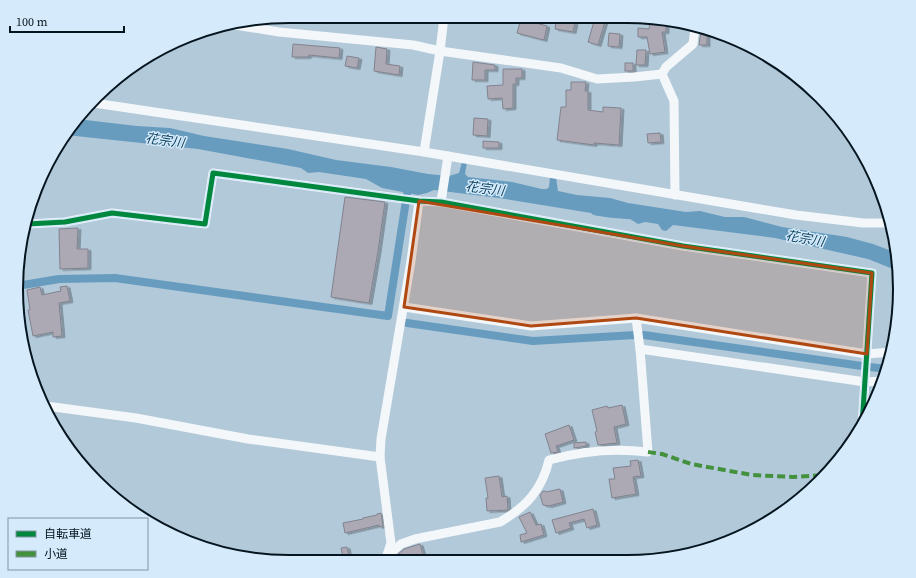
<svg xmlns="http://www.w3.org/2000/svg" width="916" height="578" font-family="'Source Serif 4','Noto Sans JP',serif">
<defs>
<filter id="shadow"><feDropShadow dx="3" dy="1.5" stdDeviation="0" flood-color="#0004"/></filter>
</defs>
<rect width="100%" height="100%" fill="#b2c9da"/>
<!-- water -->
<path fill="#679cbf" d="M77 119 137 126 170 128 204 136 288 149 336 160 391 167 428 174 449 176 459 173 462 162H467L465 174 468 177 512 182 542 189H547L549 187 550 177H556L558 191 577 195 610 198 628 203 686 212 700 211 725 217H744L782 227 847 237 873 244 889 250H893L898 253V271L868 259 775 238 673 225 666 231 662 230 658 224 645 222 638 224 630 219C627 220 596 216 594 215 593 215 592 214 591 213L499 198 434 190 427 193 418 195 382 188 366 179 319 172 308 173 301 168 198 149 66 135 73 123Z"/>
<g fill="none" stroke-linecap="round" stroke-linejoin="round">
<!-- canal -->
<g stroke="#679cbf" stroke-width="8">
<path d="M17 286 59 279 115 278 388 316 407 194"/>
<path d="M407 323 533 341 635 335"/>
<path d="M644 335 862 366"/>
<path d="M870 367 887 369"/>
</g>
</g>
<!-- building -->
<g fill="#aca9b5" stroke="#81838e" filter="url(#shadow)">
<path d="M595 18H606L598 45 588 42Z"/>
<path d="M521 19 547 26 544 40 517 33Z"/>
<path d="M556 20 575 23 573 32 555 29Z"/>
<path d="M650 22 666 23V32H662L665 52 650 54 647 37H638V28L649 29Z"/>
<path d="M701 31H707V45H699Z"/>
<path d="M609 33 620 34 619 47 608 46Z"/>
<path d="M293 44 340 48 339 58 309 55 308 57H292Z"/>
<path d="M376 47 387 49 386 64 400 66 399 75 374 71Z"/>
<path d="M637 50H646L645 65H636Z"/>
<path d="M347 56 359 58 357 68 345 66Z"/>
<path d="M473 62 495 65V70H485V80H472Z"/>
<rect x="625" y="63" width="8" height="8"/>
<path d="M503 69H522V78H516V84H513V108L503 109 502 98 488 99 487 86 503 85Z"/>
<path d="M571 82H586L585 91H588V110L603 112V107L621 108 619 145 594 143V145L557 140 561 107H566V90H571Z"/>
<path d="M474 118 488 119 487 136 473 135Z"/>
<path d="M660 133 661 142 648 143 647 134Z"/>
<path d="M483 141 499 142V148H483Z"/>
<path d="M345 197 385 202 378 251 369 303 331 297Z"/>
<path d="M78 228 77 249H88V268L60 269 59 229Z"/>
<path d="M67 286 70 301 59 303 62 336 53 337V332L33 336 28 310H30L27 290 40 287 42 295 61 291 60 287Z"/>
<path d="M622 405 626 424 614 427 617 443 598 445 595 432 597 431 592 410 607 406 608 408Z"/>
<path d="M569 425 574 440 556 446 558 452 551 453 545 434Z"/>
<path d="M586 442V446L574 448V443Z"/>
<path d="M638 460 641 476 633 477 636 494 612 498 609 479H615L613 468 631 466 630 461Z"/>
<path d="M499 476 502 497 507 496 508 510 487 511 486 498H488L485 478Z"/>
<path d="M560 489 563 502 549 506 543 505 540 495 543 491H545L546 492Z"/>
<path d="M593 509 597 525 587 528 584 519 569 523 571 528 556 533 552 520Z"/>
<path d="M530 512 536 525 541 524 544 535 521 542 520 535 527 533 519 517Z"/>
<path d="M381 513 383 526 379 527V525L345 533 343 523 363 519V518L377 515V514Z"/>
<path d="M420 544 423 554 410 558 411 560H399L397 555 404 549Z"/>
<path d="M347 547 349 556 343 557 341 548Z"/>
</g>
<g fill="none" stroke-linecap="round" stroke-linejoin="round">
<!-- minor -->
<g stroke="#f3f7f9" stroke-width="9">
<path d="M235 25 279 32 413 45 440 51 561 68 597 79 634 77 662 74"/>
<path d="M662 74 674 101 675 195"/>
<path d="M662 74 666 67 693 44 695 27"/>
<path d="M94 103 424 152 796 215 863 223H891"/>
<path d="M424 152 440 51 444 17"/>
<path d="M441 202 448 156"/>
<path d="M27 224 65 222 112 213 205 224 213 173 419 201 441 202 683 246 872 273 862 426"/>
<path d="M404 307 531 326 636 318 867 354 892 352"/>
<path d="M640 349 865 382 883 381"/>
<path d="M46 406 136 418 248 439 380 457"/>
<path d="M387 555 391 543 380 457 381 439 411 261 419 201"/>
<path d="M383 560 401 544 415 539 500 522C526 507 542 490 549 460 581 451 616 448 648 452L640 349 636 318"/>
</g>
<!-- quiet -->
<path stroke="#43903d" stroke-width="4" stroke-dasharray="8 4" stroke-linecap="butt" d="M648 452 662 454 691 464 752 475 793 477 824 475"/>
<!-- cycleway casing -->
<g stroke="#d5eafa" stroke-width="8">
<path id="cycleway" d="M27 224 65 222 112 213 205 224 213 173 419 201 441 202 683 246 872 273 862 426"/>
</g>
<!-- cycleway -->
<use href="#cycleway" stroke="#00873e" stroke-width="5"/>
</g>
<!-- marked area -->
<path fill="#af4811" fill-opacity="0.2" stroke="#af4811" stroke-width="3" stroke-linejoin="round" d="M419 201 683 246 872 273 867 354 636 318 531 326 404 307Z"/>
<g text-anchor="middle" stroke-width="3" stroke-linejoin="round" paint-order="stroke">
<!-- water labels -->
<g font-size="13" font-style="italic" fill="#083e5c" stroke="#d5eafa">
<text transform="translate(165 140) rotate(8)" y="5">花宗川</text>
<text transform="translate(485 188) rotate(7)" y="5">花宗川</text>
<text transform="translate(805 238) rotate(10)" y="5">花宗川</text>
</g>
</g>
<!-- crop -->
<path d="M0 0H916V578H0ZM289 23H627A266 266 0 0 1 893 289V289A266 266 0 0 1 627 555H289A266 266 0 0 1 23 289V289A266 266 0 0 1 289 23Z" fill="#d5eafa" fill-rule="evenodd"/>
<path fill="none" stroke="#05151f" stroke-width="2" d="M289 23H627A266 266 0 0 1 893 289V289A266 266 0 0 1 627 555H289A266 266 0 0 1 23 289V289A266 266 0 0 1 289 23Z"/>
<!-- legend -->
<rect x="8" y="518" width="140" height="52" fill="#d5eafa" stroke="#8295a2"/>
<rect x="16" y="531" width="20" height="6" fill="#00873e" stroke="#8295a2"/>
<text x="44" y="538" font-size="12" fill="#05151f">自転車道</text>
<rect x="16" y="551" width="20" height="6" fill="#43903d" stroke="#8295a2"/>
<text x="44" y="558" font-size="12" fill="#05151f">小道</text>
<!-- scale -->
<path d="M10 26v6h114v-6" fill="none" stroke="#05151f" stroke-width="2"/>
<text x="16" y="26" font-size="12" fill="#05151f" stroke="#d5eafa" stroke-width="3" paint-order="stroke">100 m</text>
</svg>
